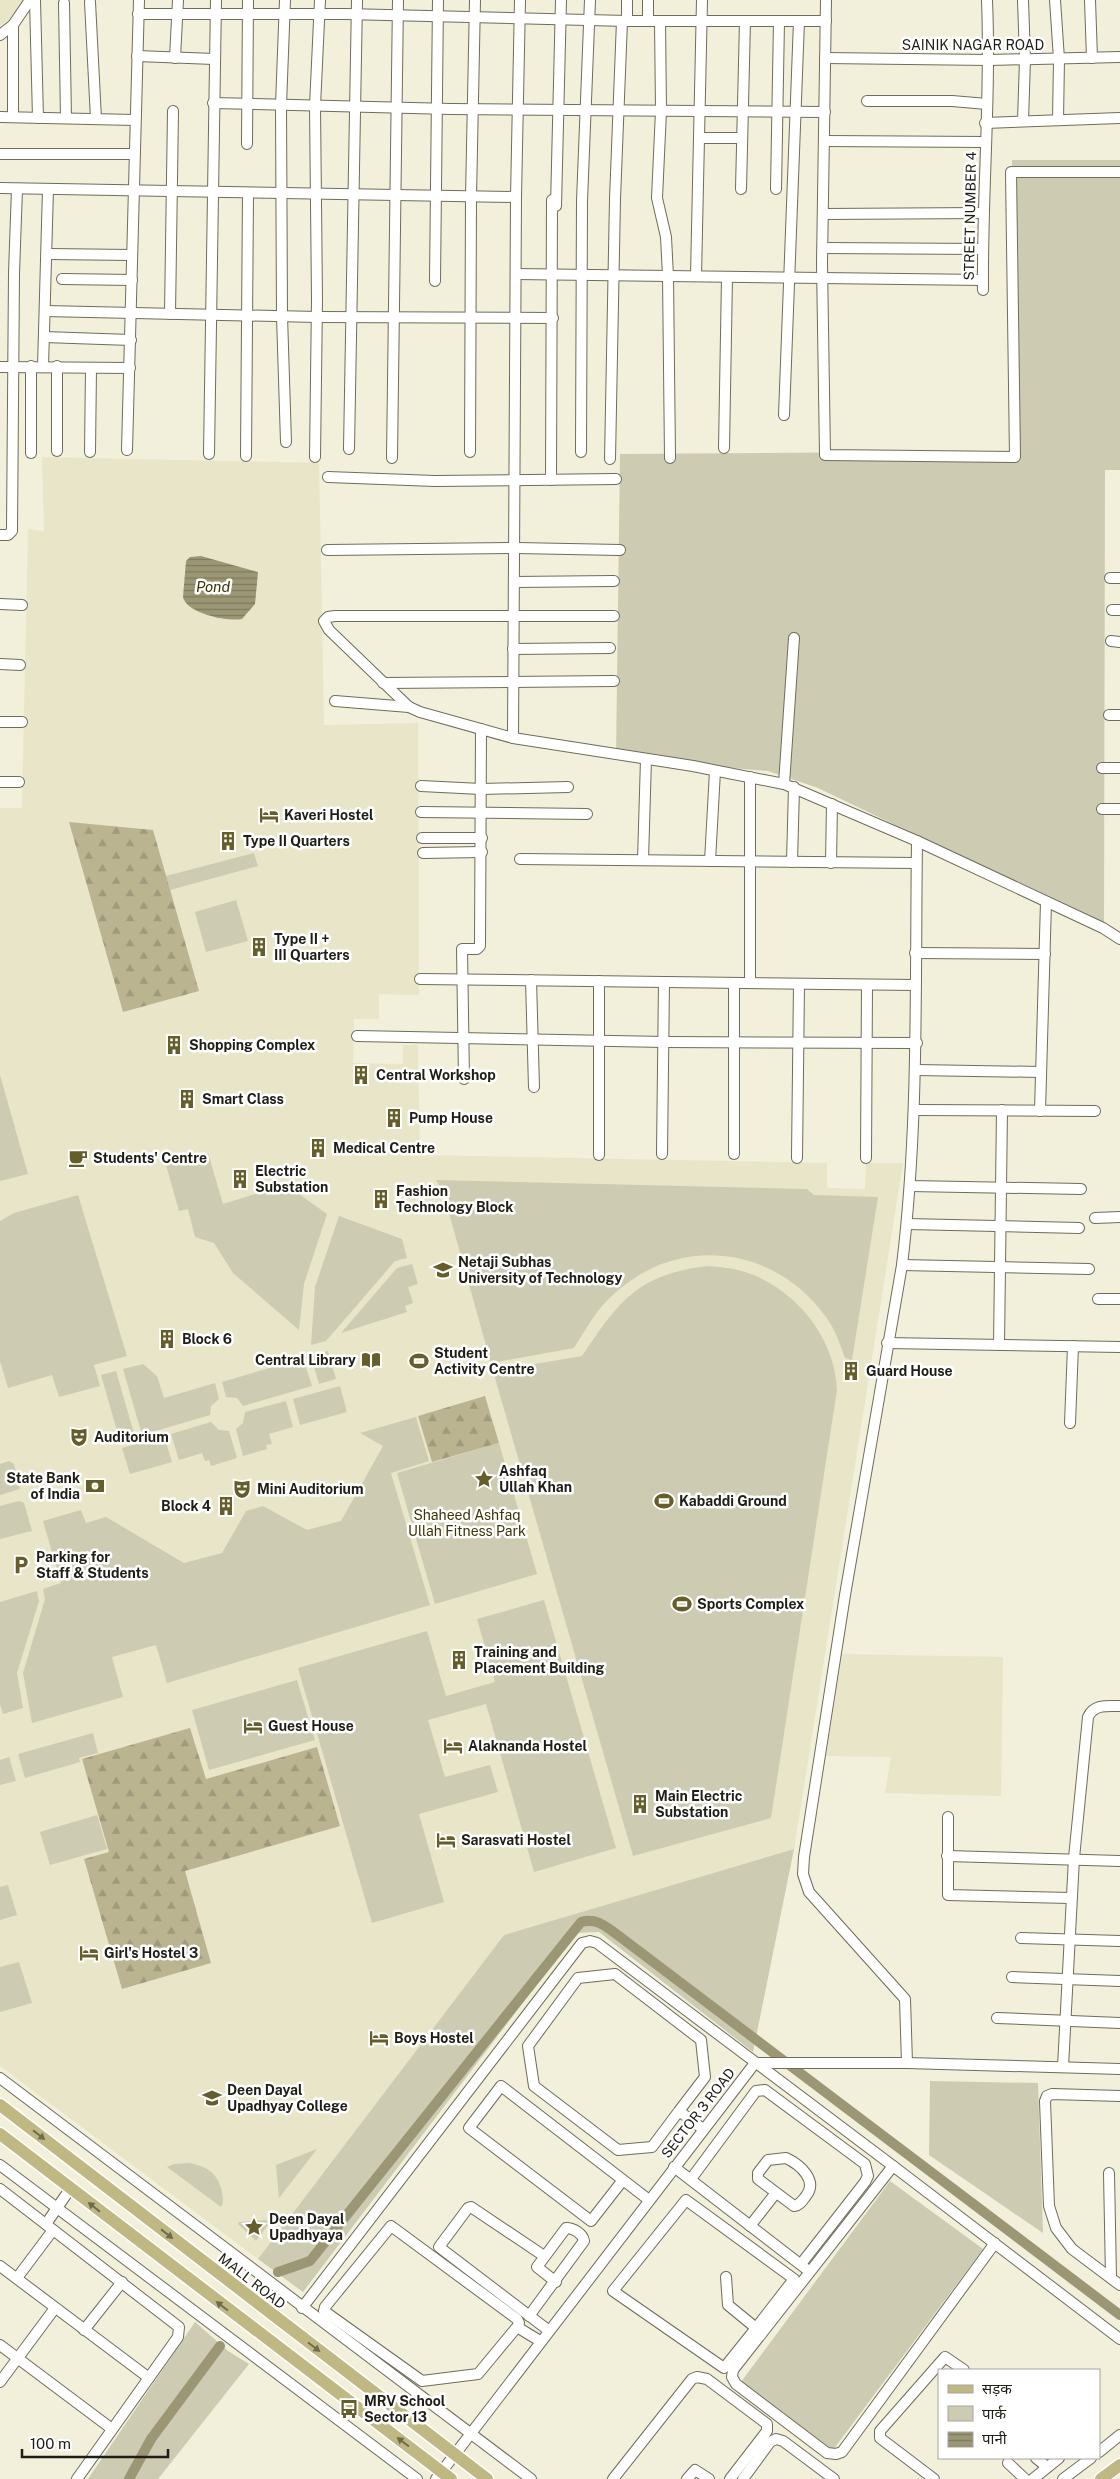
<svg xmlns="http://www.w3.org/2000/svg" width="1120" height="2479" font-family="'Public Sans','Noto Sans Devanagari',sans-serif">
<defs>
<pattern id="forest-firs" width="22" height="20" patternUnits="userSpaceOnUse" patternTransform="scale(1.25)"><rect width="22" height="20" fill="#bab490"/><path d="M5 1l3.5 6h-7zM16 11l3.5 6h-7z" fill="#9f9a7b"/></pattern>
<pattern id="water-rules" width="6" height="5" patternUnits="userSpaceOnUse" patternTransform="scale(1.25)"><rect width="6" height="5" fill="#9b9673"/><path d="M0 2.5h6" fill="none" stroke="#7e7a5d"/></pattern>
</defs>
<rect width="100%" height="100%" fill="#f2efda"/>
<!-- built -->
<g fill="#e9e5c8">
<path d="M0 0H36L0 26Z"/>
<path d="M42 457 319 463 324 725 418 723 419 995 379 994V1019H354L353 1063 403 1064V1045H418L420 1155 827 1163V1188L865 1189 866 1163H903L794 1849 504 1935 258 2259 0 2066V808H22L28 529 44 531Z"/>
<path d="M842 1654 1003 1657 1001 1796 885 1793 891 1757 826 1756Z"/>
</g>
<!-- green -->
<g fill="#cecbb3">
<path d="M1012 160H1120V470H1105L1104 925 818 788 768 771 616 758 620 454 1016 451Z"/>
<path d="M254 853 258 866 170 890 166 876Z"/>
<path d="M236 900 248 941 206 952 195 912Z"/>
<path d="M0 1075 28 1174 0 1181Z"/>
<path d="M208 1153 223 1204 291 1183 303 1197 327 1214 304 1284 299 1330 233 1273 214 1243 195 1237 188 1209 179 1211 166 1165Z"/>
<path d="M436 1180 807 1189 814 1195 878 1197 852 1360 845 1358C840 1344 835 1329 826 1317 775 1246 680 1234 615 1293 597 1308 586 1329 574 1348L491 1363 443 1192Z"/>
<path d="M78 1195 127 1356 94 1365 100 1386 59 1397 52 1375 8 1388 0 1361V1221L14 1213Z"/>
<path d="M339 1216 402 1239 407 1258 395 1261 326 1341 311 1345 315 1287Z"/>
<path d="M412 1264 418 1284 408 1287 413 1303 405 1306 407 1312 341 1333 397 1268Z"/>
<path d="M707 1266C720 1267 733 1268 745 1272 795 1288 835 1337 837 1390L771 1818 633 1856 493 1371 582 1356C619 1301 637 1275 707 1266Z"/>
<path d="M328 1351 336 1379 319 1384 311 1356Z"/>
<path d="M303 1358 312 1386 243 1406 237 1398 226 1397 222 1382Z"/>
<path d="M143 1364 157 1376 164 1398 215 1383 219 1399 211 1406 210 1415 142 1435 123 1369Z"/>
<path d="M116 1371 135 1437 120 1441 101 1375Z"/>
<path d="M340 1386 347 1412 300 1425 293 1399Z"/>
<path d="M286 1401 293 1427 269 1434 272 1444 266 1445 267 1449 243 1456 236 1429 243 1423 245 1412Z"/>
<path d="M416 1417 429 1461 391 1473 430 1605 167 1683 156 1645 112 1657 123 1697 32 1723 23 1673 45 1599 43 1589 61 1583 43 1521 81 1510 86 1523 106 1517 184 1563 222 1553 246 1511 263 1506 307 1530 341 1521 383 1446 360 1433Z"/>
<path d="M211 1422 219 1430 229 1431 237 1458 211 1466 209 1460 205 1461 202 1453 179 1460 171 1434Z"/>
<path d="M164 1436 172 1462 130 1474 122 1448Z"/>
<path d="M499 1443 537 1574 435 1604 397 1473Z"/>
<path d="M9 1461 14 1464 20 1489 0 1495V1464Z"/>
<path d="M19 1501 24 1503 32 1531 0 1539V1506Z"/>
<path d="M37 1591 39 1601 17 1673 23 1708 3 1714 0 1704V1602Z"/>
<path d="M544 1600 616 1848 534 1872 486 1704 428 1720 445 1777 490 1765 498 1792 419 1814 444 1902 372 1923 298 1668 427 1631 446 1696 495 1682 477 1619Z"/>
<path d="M297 1680 315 1740 209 1770 192 1710Z"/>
<path d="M93 1733 98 1753 79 1758 80 1762 25 1778 18 1754Z"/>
<path d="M9 1757 16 1781 0 1785V1760Z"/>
<path d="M97 1815 107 1849 50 1865 40 1832Z"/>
<path d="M794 1849 753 2052 599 1932 576 1933 303 2292 258 2259 504 1935Z"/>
<path d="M8 1885 17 1915 0 1920V1887Z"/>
<path d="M19 1962 32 2003 0 2012V1967Z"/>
<path d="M930 2081 1038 2083 1043 2233 929 2155Z"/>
<path d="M317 2149 279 2198 276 2165Z"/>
<path d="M188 2163C207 2166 218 2173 222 2192 223 2198 224 2202 221 2207L167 2167 174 2164Z"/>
<path d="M890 2181 983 2249 833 2450 741 2382Z"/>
<path d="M267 2220 268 2225 256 2241 238 2224 239 2222Z"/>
<path d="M195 2322 228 2351 249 2364 158 2479H88Z"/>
</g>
<!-- forest -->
<g fill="url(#forest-firs)">
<path d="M69 822 153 830 199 991 123 1012Z"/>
<path d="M485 1396 499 1443 432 1462 418 1416Z"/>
<path d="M190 1728 206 1779 317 1747 340 1826 185 1871 211 1963 122 1989 84 1859 109 1852 82 1759Z"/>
</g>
<!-- water -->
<path fill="url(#water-rules)" d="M201 556 258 572 255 604 242 619C227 622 186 613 183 597L186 561 190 557Z"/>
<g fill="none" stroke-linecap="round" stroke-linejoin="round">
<!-- canal -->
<g stroke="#9b9673" stroke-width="10">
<path d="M278 2272 310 2261 581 1922C596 1918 604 1925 615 1933L1120 2315"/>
<path d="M129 2479 151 2439 220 2346"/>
</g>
<!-- minor casing -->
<g stroke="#6f6d5a" stroke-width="12">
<g id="minor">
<path d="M35 0 38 118"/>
<path d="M285 0 281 105 282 316 286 442"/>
<path d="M648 0V21"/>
<path d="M826 0 822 263 825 455 1015 457 1011 172H1120"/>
<path d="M1023 0 1025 59 1023 121"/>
<path d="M1055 0 1059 59 1058 120"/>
<path d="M1090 0 1092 58"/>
<path d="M90 2 96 119"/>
<path d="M64 3 66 118"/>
<path d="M138 14H346L627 21H826"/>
<path d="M627 21V0"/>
<path d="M660 21 661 111 657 198 666 237 668 276 670 458"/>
<path d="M0 35 13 25 30 0"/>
<path d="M137 56 214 59"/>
<path d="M175 58 178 0"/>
<path d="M825 58 989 60 1120 57"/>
<path d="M867 101H952L987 104"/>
<path d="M213 103 451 109 825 112"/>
<path d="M0 117 135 120"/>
<path d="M13 117V25"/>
<path d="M985 123 1120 118"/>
<path d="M700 138H742"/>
<path d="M824 141 984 142"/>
<path d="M247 144 248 0"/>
<path d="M0 154H134"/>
<path d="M0 188 516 197"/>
<path d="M741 189 745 21"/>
<path d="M776 189 779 21"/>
<path d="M556 206 561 0"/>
<path d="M823 214 982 213"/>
<path d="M823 248 983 249"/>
<path d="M47 254 132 255"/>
<path d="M516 274 983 280"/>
<path d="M696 276 702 0"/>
<path d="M62 279 132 280"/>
<path d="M435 281 438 0"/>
<path d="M983 290C982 193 991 97 987 0"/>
<path d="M45 311 317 317 553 318"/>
<path d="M170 314 173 111"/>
<path d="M44 337 131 340"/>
<path d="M31 366V453"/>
<path d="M57 366V451"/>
<path d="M0 367 130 368"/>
<path d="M43 367 48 189"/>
<path d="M784 415 799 21"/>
<path d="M724 448 727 277"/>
<path d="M349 449 357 0"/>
<path d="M127 450 139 0"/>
<path d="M90 452 91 368"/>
<path d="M470 452 471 197 475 0"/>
<path d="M581 452 582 201 590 0"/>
<path d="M209 454 216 0"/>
<path d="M246 456 248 193"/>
<path d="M315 457 317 299 315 106 320 0"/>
<path d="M392 458 398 0"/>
<path d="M610 459 615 199 622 21"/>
<path d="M328 477 435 481 616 479"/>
<path d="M551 480 552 200"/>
<path d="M0 535H8L12 531 14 273 17 189"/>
<path d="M327 550 517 548 620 550"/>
<path d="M1110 578H1120"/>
<path d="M514 582 614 581"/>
<path d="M0 604 22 605"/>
<path d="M1112 610H1120"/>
<path d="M614 616H335L328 617 324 621 329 630 409 707 420 712 513 738 693 766 784 784 917 841 1103 928 1120 939"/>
<path d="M1111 641 1120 642"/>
<path d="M513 649 610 648"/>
<path d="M0 664 20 665"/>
<path d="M383 683 614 681"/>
<path d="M335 701 409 707"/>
<path d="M1109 715H1120"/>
<path d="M0 722H22"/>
<path d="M513 738 516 197 520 0"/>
<path d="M1102 768H1120"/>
<path d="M0 782H19"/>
<path d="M784 784 794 638"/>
<path d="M421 786 481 789 568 787"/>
<path d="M1102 809H1120"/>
<path d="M421 812 587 814"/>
<path d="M422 838H482"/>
<path d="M423 853 482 852"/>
<path d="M520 859 916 863"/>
<path d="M643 860 646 759"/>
<path d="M710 861 715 771"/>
<path d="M792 862 794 787"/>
<path d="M831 863 832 804"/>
<path d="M915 953 1045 954"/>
<path d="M420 979 915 985"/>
<path d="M531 980 534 1087"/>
<path d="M599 981V1155"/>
<path d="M750 983V777"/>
<path d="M357 1036 665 1042 917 1043"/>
<path d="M916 1070 1041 1072"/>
<path d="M464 1079 462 949H477L480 946 481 729"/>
<path d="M914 1110 1095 1111"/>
<path d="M1040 1111 1046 902"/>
<path d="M662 1154 664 982"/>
<path d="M734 1154V983"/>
<path d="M797 1158 799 984"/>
<path d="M866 1158 867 985"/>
<path d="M910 1186 1081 1189"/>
<path d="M1095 1218 1120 1217"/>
<path d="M907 1224 1079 1228"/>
<path d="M902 1265 1089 1269"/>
<path d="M1098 1299H1120"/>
<path d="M887 1343 1120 1347"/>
<path d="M999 1345 1002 1110"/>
<path d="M1070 1423 1073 1346"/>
<path d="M948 1817V1895L1071 1898"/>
<path d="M947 1856 1120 1861"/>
<path d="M1021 1938 1120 1941"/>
<path d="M1012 1977 1120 1981"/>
<path d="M997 2018 1120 2023"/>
<path d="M907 2063 905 1999 809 1892 803 1874 804 1857 845 1595 902 1265C919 1125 915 983 917 841"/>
<path d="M1063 2067 1074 1858 1088 1717C1094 1704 1107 1706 1120 1706"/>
<path d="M0 2078 531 2479"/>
<path d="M1120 2096 1052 2094 1047 2096 1045 2101 1049 2206 1056 2228 1072 2249 1120 2285"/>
<path d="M679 2111 705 2077 701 2040 615 1974 578 1978 528 2046 534 2086 618 2150 652 2147 679 2111 703 2129"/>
<path d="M786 2158C801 2165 818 2181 806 2196 802 2201 800 2205 794 2206L758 2179V2173L768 2160Z"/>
<path d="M0 2165 417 2479"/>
<path d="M674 2167 805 2268"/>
<path d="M1109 2173 1111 2278"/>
<path d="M691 2179 756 2091 765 2090 865 2164 868 2176 865 2182 801 2264"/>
<path d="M623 2180 591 2221 469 2128 501 2086 649 2200"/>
<path d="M0 2189 179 2327 178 2337 77 2479"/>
<path d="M46 2224 70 2189"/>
<path d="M750 2226 775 2194"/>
<path d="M995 2243 842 2452 836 2454 827 2453 736 2384 732 2377 733 2370 893 2166 1120 2339"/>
<path d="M544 2256 471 2207 468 2208 439 2247 548 2330"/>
<path d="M0 2266 149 2378"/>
<path d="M726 2277 728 2305 756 2328 794 2279 686 2200 613 2291 724 2368 756 2328"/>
<path d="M17 2278 53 2230"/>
<path d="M302 2308 582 1943 590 1941 597 1943 893 2166"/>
<path d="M529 2316 584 2241C583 2234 574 2228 566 2228L537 2267 556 2282"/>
<path d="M517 2327 478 2374 422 2381 324 2311 325 2307 391 2226 517 2319 519 2323 517 2327 540 2341"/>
<path d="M84 2330 122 2282"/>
<path d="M0 2345 112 2429"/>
<path d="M0 2382 55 2308"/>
<path d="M1099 2452 1120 2435"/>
<path d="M1036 2458 1047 2467"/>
<path d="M1008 2463 1025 2479"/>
<path d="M436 2479 755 2063H907L1120 2069"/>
<path d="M613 2479 692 2379 697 2377 707 2379 767 2424V2431L730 2479"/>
<path d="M687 2479 695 2470 709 2479"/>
<path d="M743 2479 770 2442 776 2439 783 2441 834 2479"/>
<path d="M934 2479 880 2438V2431L945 2357 964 2370"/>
<path d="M1033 2479 1059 2458"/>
<path d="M1063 2479 1091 2458"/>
</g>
</g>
<!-- major casing -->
<g stroke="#fff" stroke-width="15">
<g id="major">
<path d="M0 2105 487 2479"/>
<path d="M0 2134 451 2479"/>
<path d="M1101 2479 1120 2465"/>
</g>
</g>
<!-- minor -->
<use href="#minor" stroke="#fff" stroke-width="10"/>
<!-- major -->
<use href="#major" stroke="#bfb883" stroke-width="12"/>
</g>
<!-- one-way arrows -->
<defs><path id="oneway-solid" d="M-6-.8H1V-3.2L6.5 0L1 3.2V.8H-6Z" transform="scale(1.25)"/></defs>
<g fill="#6f6b4c">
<use href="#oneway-solid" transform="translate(39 2135) rotate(38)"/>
<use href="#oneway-solid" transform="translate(94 2207) rotate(-142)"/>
<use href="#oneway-solid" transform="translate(167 2234) rotate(38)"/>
<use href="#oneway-solid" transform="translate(222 2306) rotate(-143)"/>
<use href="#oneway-solid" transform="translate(314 2347) rotate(37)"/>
<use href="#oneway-solid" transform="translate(403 2442) rotate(-143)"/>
</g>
<!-- icons -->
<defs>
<g id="hotel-bare" transform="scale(1.5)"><path d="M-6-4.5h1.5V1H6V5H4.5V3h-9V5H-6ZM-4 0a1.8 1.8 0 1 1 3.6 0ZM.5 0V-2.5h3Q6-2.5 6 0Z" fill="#655d2a" stroke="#fff" stroke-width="2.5" paint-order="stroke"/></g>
<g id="building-bare" transform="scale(1.5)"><path d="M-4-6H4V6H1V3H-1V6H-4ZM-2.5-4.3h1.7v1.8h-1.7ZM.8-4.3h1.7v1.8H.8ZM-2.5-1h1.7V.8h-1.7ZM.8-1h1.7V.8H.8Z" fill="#655d2a" stroke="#fff" stroke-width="2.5" paint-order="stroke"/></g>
<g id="cafe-bare" transform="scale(1.5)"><path d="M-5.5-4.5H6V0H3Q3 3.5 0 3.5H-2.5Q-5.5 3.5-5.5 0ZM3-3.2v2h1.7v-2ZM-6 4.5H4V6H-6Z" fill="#655d2a" stroke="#fff" stroke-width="2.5" paint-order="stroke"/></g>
<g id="university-bare" transform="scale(1.5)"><path d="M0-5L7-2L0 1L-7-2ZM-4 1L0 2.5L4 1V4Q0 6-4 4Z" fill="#655d2a" stroke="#fff" stroke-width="2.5" paint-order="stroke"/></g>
<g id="library-bare" transform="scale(1.5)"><path d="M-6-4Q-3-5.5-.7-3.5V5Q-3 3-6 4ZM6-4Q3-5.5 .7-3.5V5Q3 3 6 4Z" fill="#655d2a" stroke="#fff" stroke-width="2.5" paint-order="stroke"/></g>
<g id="stadium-bare" transform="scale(1.5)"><path d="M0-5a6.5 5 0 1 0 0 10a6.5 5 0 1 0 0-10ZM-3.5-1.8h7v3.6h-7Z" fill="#655d2a" stroke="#fff" stroke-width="2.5" paint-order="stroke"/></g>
<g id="theatre-bare" transform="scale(1.5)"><path d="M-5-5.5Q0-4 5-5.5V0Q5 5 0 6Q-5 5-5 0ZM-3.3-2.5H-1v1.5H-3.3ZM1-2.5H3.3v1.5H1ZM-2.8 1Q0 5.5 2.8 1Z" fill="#655d2a" stroke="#fff" stroke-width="2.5" paint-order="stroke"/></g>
<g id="sight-bare" transform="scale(1.5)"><path d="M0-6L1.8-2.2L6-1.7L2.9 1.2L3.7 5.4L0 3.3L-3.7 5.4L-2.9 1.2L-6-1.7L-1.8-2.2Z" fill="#655d2a" stroke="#fff" stroke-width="2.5" paint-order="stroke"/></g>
<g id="bank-bare" transform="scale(1.5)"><path d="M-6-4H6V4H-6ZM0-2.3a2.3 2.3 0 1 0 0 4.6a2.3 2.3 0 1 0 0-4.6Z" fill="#655d2a" stroke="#fff" stroke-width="2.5" paint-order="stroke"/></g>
<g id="parking-bare" transform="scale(1.5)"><path d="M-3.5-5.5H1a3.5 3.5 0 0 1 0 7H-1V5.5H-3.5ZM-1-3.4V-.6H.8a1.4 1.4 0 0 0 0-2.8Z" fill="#655d2a" stroke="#fff" stroke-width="2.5" paint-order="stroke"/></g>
<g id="bus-bare" transform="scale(1.5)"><path d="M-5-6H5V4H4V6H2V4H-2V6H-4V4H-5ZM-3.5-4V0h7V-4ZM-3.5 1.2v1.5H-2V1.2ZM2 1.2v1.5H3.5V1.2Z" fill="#655d2a" stroke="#fff" stroke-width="2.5" paint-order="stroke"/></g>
</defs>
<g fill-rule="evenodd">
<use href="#hotel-bare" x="269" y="815"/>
<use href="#building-bare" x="228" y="841"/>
<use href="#building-bare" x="259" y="947"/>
<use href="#building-bare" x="174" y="1045"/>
<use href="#building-bare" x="361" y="1075"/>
<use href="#building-bare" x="187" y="1099"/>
<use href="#building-bare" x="394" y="1118"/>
<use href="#building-bare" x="318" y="1148"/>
<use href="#cafe-bare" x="78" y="1158"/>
<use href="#building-bare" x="240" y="1179"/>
<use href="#building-bare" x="381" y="1199"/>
<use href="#university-bare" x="443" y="1270"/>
<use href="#building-bare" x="167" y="1339"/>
<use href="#library-bare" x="371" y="1360"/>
<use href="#stadium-bare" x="419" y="1361"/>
<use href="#building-bare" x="851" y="1371"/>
<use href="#theatre-bare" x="79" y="1437"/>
<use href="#sight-bare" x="484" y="1479"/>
<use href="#bank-bare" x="95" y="1486"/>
<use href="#theatre-bare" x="242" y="1489"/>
<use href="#stadium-bare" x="664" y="1501"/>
<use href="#building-bare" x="226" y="1506"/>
<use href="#parking-bare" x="21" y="1565"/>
<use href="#stadium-bare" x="682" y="1604"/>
<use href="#building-bare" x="459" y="1660"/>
<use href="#hotel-bare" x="253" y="1726"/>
<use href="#hotel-bare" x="453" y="1746"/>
<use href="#building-bare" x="640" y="1804"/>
<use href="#hotel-bare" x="446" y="1840"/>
<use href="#hotel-bare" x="89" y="1953"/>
<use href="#hotel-bare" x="379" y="2038"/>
<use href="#university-bare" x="212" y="2098"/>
<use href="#sight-bare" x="254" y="2227"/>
<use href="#bus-bare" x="349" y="2409"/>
</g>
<g text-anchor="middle" stroke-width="5" stroke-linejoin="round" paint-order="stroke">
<!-- street labels -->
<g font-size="14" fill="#1f1e16" stroke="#fff">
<text x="973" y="50">SAINIK NAGAR ROAD</text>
<text transform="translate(970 216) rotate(-89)" y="5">STREET NUMBER 4</text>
<text transform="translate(698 2113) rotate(-52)" y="5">SECTOR 3 ROAD</text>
<text transform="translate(252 2281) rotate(38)" y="5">MALL ROAD</text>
</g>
<!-- poi labels -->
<g font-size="14" font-weight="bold" fill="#1f1e16" stroke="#fff" text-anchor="start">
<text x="284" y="820">Kaveri Hostel</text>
<text x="243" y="846">Type II Quarters</text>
<text x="274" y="944">Type II +<tspan x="274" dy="16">III Quarters</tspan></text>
<text x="189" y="1050">Shopping Complex</text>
<text x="376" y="1080">Central Workshop</text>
<text x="202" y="1104">Smart Class</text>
<text x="409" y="1123">Pump House</text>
<text x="333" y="1153">Medical Centre</text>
<text x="93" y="1163">Students' Centre</text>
<text x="255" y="1176">Electric<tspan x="255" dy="16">Substation</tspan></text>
<text x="396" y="1196">Fashion<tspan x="396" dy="16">Technology Block</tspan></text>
<text x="458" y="1267">Netaji Subhas<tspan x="458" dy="16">University of Technology</tspan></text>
<text x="182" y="1344">Block 6</text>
<text x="434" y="1358">Student<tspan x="434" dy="16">Activity Centre</tspan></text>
<text x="356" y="1365" text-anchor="end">Central Library</text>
<text x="866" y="1376">Guard House</text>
<text x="94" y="1442">Auditorium</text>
<text x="499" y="1476">Ashfaq<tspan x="499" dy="16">Ullah Khan</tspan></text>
<text x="80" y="1483" text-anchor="end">State Bank<tspan x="80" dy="16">of India</tspan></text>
<text x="257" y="1494">Mini Auditorium</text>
<text x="679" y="1506">Kabaddi Ground</text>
<text x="211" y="1511" text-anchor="end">Block 4</text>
<text x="36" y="1562">Parking for<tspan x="36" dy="16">Staff &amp; Students</tspan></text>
<text x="697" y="1609">Sports Complex</text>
<text x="474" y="1657">Training and<tspan x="474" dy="16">Placement Building</tspan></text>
<text x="268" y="1731">Guest House</text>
<text x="468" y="1751">Alaknanda Hostel</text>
<text x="655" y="1801">Main Electric<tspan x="655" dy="16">Substation</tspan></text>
<text x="461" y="1845">Sarasvati Hostel</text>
<text x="104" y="1958">Girl's Hostel 3</text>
<text x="394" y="2043">Boys Hostel</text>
<text x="227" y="2095">Deen Dayal<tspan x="227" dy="16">Upadhyay College</tspan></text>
<text x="269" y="2224">Deen Dayal<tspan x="269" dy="16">Upadhyaya</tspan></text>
<text x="364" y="2406">MRV School<tspan x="364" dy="16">Sector 13</tspan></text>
</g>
<!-- park labels -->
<g font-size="14" fill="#3c3505" stroke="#fff">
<text x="467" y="1520">Shaheed Ashfaq<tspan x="467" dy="16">Ullah Fitness Park</tspan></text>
</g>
<!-- water labels -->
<g font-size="15" font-style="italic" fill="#3a3302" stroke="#fff">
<text x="213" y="592">Pond</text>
</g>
</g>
<!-- legend -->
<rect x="938" y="2369" width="162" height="90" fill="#ffffff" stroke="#a5a5a2"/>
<rect x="948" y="2385" width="25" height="8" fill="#bfb883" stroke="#a5a5a2"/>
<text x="982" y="2394" font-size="15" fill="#1f1e16">सड़क</text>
<rect x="948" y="2406" width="25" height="15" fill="#cecbb3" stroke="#a5a5a2"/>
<text x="982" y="2419" font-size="15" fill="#1f1e16">पार्क</text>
<rect x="948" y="2432" width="25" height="15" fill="url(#water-rules)" stroke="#a5a5a2"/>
<text x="982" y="2444" font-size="15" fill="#1f1e16">पानी</text>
<!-- scale -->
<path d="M22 2449v8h146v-8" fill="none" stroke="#1f1e16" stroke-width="2.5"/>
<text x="30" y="2449" font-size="15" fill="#1f1e16" stroke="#ffffff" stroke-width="4" paint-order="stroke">100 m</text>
</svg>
